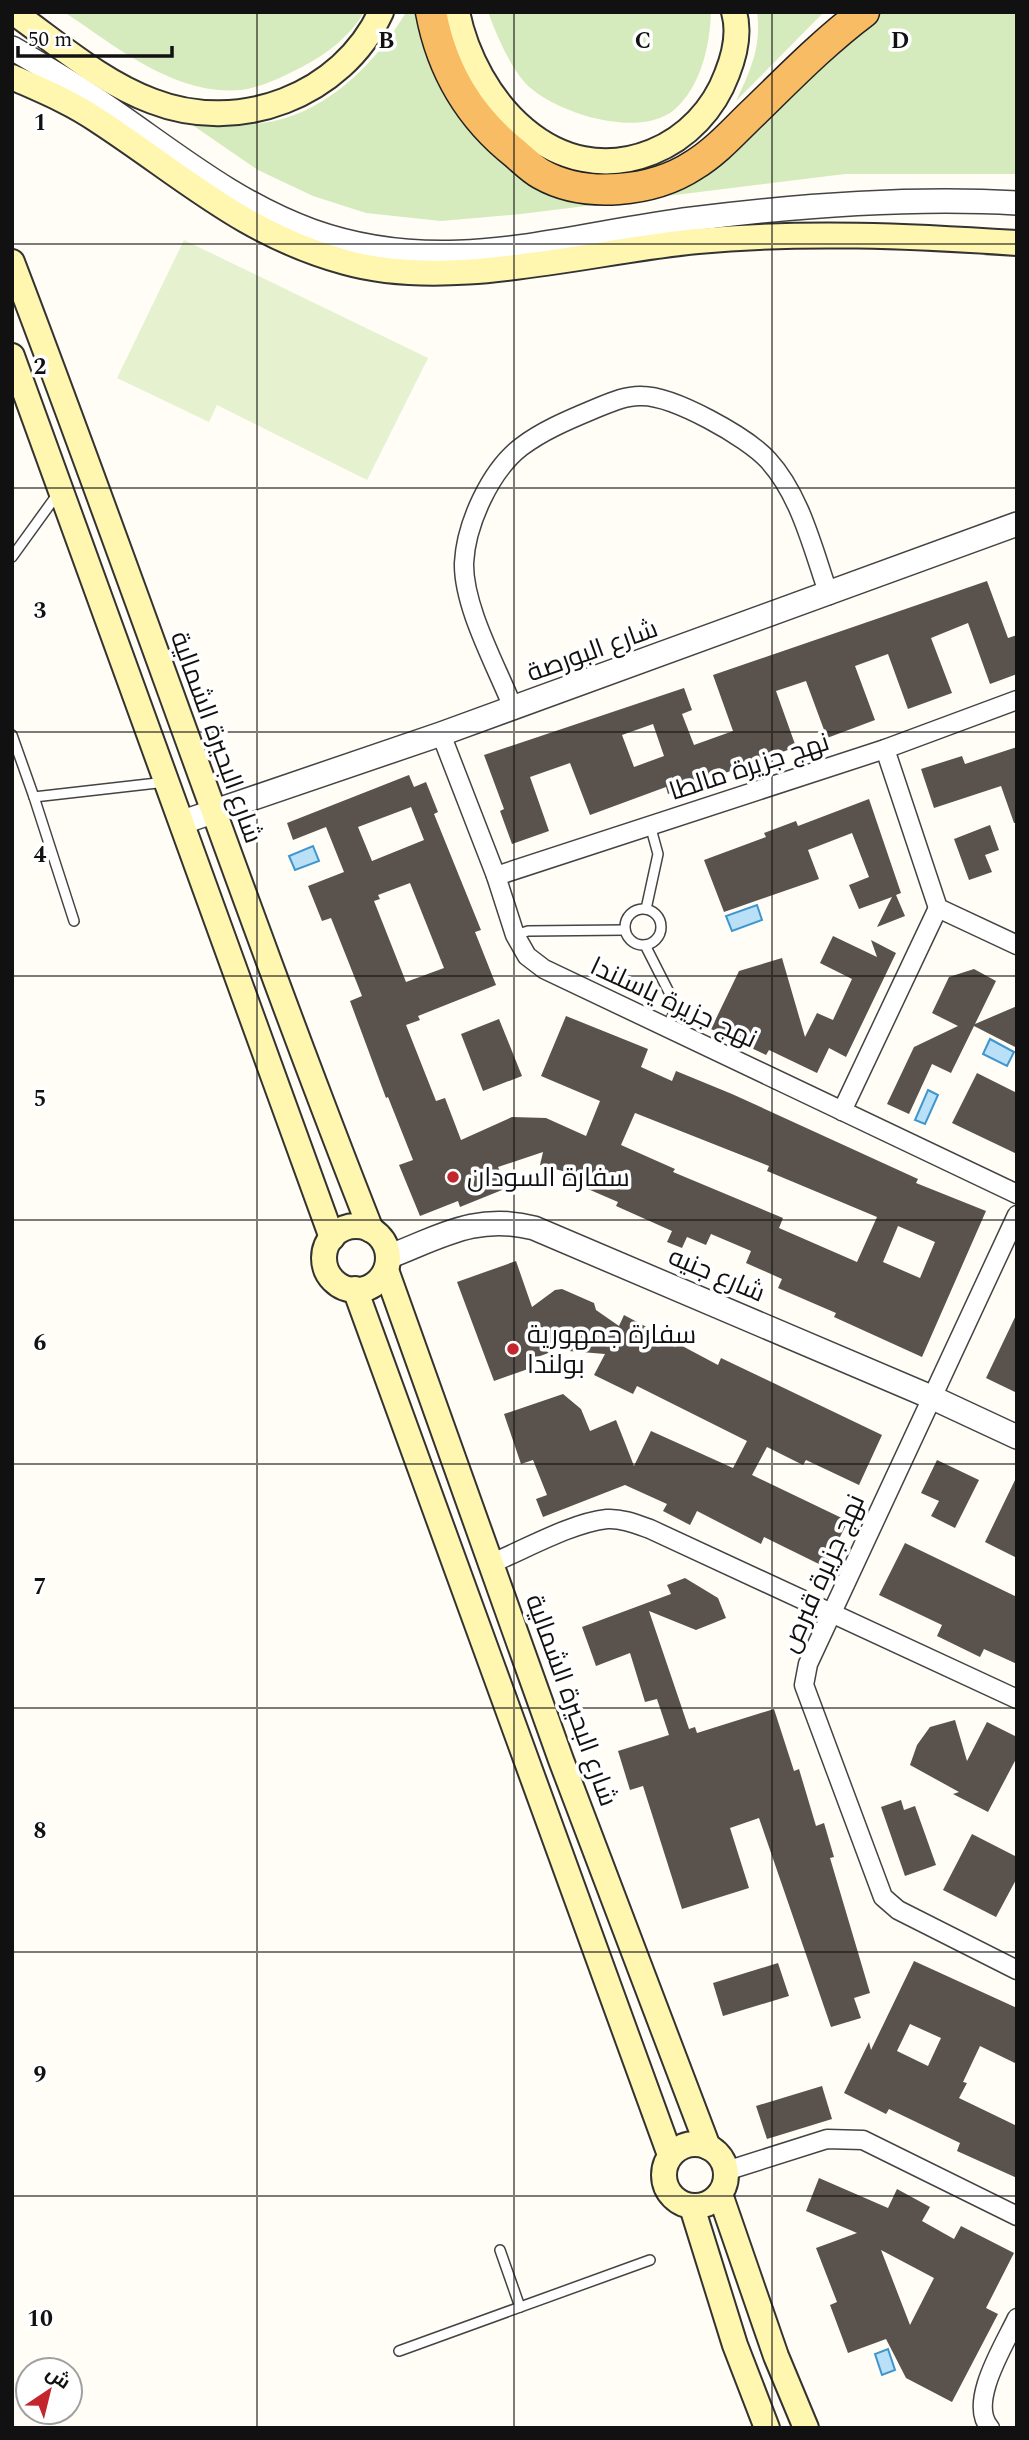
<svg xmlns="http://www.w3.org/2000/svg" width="1029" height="2440" font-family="Spectral,Cairo,serif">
<rect width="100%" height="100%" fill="#fffdf5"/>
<!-- green -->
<g fill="#d5ebbd">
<path d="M64 12H364C349 38 323 57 296 70 280 78 259 88 241 90 174 96 116 46 64 12Z"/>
<path d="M406 12H426L439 64 564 182 679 179 853 33 883 12H1017V174H845L521 214 441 221 366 213 313 196 258 170 172 111C193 117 214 123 235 124 310 129 371 72 406 12Z"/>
<path d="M488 12H711C710 45 701 87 674 110 640 138 564 115 533 90 513 75 497 36 488 12Z"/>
<path d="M757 12H824L736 101C750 72 762 46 757 12Z"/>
</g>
<!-- pitch -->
<path fill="#e6f2cf" d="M184 240 428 358 367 480 217 405 209 422 117 378Z"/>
<!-- water -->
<g fill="#b9e0f7" stroke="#3f96cf" stroke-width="2">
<path d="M313 846 319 861 295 870 289 856Z"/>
<path d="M757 905 762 920 732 931 726 916Z"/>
<path d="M990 1039 1014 1052 1007 1066 983 1054Z"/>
<path d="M928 1090 938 1095 925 1124 915 1120Z"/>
<path d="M888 2349 895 2370 882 2375 875 2354Z"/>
</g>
<!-- building -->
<g fill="#5a524d" fill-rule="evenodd">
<path d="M987 581 1008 638 1017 635V674L990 684 968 623 931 638 952 693 908 709 888 654 855 666 875 720 827 738 806 681 776 691 796 747 668 794 666 787 590 815 570 763 530 777 549 831 512 844 500 811 504 809 484 755 684 688 692 710 682 714 694 745 733 731 713 675ZM653 724 664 756 634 767 622 735Z"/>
<path d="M1017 747V823H1014L1001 786 934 808 921 769 962 756 965 764Z"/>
<path d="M409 775 414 787 426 782 438 812 434 814 481 930 475 932 496 985 418 1016 420 1020 406 1025 436 1101 445 1098 461 1140 512 1117 546 1118 586 1136 600 1101 541 1076 566 1016 648 1049 641 1067 672 1081 676 1071 732 1094 918 1179 916 1183 986 1211 922 1357 834 1317 836 1313 778 1288 782 1279 746 1263 751 1251 711 1234 706 1245 687 1237 682 1248 667 1242 672 1231 616 1206 618 1202 567 1180 570 1173 540 1165 543 1152 498 1167 507 1188 460 1207 458 1201 420 1216 399 1165 413 1160 388 1097 386 1098 350 1001 362 996 331 918 322 921 308 886 344 872 326 827 293 840 287 823ZM411 807 424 840 372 861 358 827ZM410 883 444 968 406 982 374 901 380 899 378 895ZM635 1113 769 1166 767 1171 877 1217 857 1262 779 1228 783 1218 673 1172 675 1169 621 1145ZM898 1226 935 1242 920 1278 883 1262Z"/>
<path d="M869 799 901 893 896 895 905 916 877 927 892 897 859 909 849 885 869 877 852 833 808 850 819 879 724 912 704 860 766 837 764 833 796 821 798 826Z"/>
<path d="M990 825 999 850 985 855 992 872 969 880 954 839Z"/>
<path d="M833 936 877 957 871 940 896 953 846 1057 829 1048 817 1073 769 1050 766 1055 711 1029 739 971 782 958 805 1037 817 1013 833 1020 852 979 820 963Z"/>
<path d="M974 969 996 981 975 1024 1017 1006V1048L974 1026 951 1073 932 1064 909 1114 887 1104 914 1047 958 1026 932 1013 949 977Z"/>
<path d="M499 1019 522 1076 483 1091 461 1034Z"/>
<path d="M977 1073 1017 1093V1154L952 1123Z"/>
<path d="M516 1261 532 1307 555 1290 562 1289 594 1303 596 1310 619 1326 624 1315 718 1365 721 1358 882 1435 859 1485 806 1460 803 1465 767 1447 752 1475 848 1521 825 1567 764 1537 761 1544 697 1511 690 1525 663 1511 667 1504 625 1485 543 1517 536 1499 547 1495 533 1460 521 1464 504 1414 563 1394 581 1409 590 1431 616 1420 634 1466 651 1431 733 1468 747 1441 637 1386 633 1394 594 1375 605 1354 557 1350 526 1361 528 1369 494 1381 457 1282Z"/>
<path d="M1017 1313V1393L986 1378Z"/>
<path d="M937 1460 979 1480 955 1528 931 1516 939 1501 921 1493Z"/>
<path d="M1017 1476V1558L985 1542Z"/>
<path d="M905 1543 1017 1597V1664L984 1649 980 1657 937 1636 942 1625 879 1595Z"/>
<path d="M685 1578 718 1598 726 1618 696 1630 649 1611 689 1729 695 1727 697 1733 774 1709 794 1771 799 1769 816 1826 824 1823 834 1857 830 1858 870 1993 854 1998 861 2018 831 2027 759 1818 730 1828 749 1888 682 1909 643 1786 630 1790 618 1751 669 1735 657 1699 645 1702 630 1653 596 1666 582 1627 671 1594 667 1585Z"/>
<path d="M955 1720 967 1761 987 1722 1017 1737V1757L988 1812 953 1794 959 1792 910 1765 917 1745 930 1727Z"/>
<path d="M901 1800 904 1810 915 1806 936 1865 905 1876 881 1807Z"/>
<path d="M972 1834 1017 1857V1878L996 1917 943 1890Z"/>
<path d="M914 1961 1017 2008V2064L980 2046 963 2082 967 2083 959 2098 1017 2126V2178L957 2151 960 2143 889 2109 886 2114 844 2093 869 2042 871 2050ZM910 2024 941 2038 928 2066 897 2051Z"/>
<path d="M778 1963 789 1996 723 2016 713 1983Z"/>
<path d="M822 2086 832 2119 767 2139 756 2106Z"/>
<path d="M819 2178 888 2208 897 2189 930 2207 922 2221 954 2239 961 2226 1014 2253 986 2308 998 2314 952 2402 906 2378 886 2339 848 2353 830 2305 837 2302 816 2248 857 2233 806 2211ZM881 2250 934 2278 910 2325Z"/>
</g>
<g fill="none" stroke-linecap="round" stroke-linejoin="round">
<!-- service casing -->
<g stroke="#444" stroke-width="12">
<g id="service">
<path d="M12 557 59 492"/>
<path d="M12 735 34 797 166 782"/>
<path d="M34 797 74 921"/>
<path d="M646 909 658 854 650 825"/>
<circle cx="643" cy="927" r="18"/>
<path d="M515 935 528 931 625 930"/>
<path d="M645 945 676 1006 668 1028"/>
<path d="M500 2250 520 2307"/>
<path d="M399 2351 650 2260"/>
</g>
</g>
<!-- minor casing -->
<g stroke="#444" stroke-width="21">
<g id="minor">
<path d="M513 708C497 667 463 607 464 563 466 524 490 471 521 447 542 431 568 420 592 410 607 404 625 395 642 396 674 396 747 437 768 460 801 496 813 550 829 595"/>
<path d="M441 734 496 876 515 935 527 956 544 969 1017 1194"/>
<path d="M885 749 938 908 1017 945"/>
<path d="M496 876 885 749 1017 700"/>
<path d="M842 1111 938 908"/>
<path d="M1017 1215 808 1664 804 1685 883 1897 898 1910 1017 1970"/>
<path d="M492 1563C526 1549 571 1523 607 1519 621 1518 636 1524 650 1529L1017 1699"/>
<path d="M726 2171 827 2139 863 2140 1017 2216"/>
<path d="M990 2428C967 2403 1005 2344 1017 2318"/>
</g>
</g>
<!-- tertiary casing -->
<g stroke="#444" stroke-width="26">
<g id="tertiary">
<path d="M12 48C43 66 74 84 103 104 171 150 234 203 312 231 444 278 559 236 692 219 794 206 914 197 1017 203"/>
<path d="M183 822 441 734 1017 524"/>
<path d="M388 1257C440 1237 477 1213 534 1228L931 1397 1017 1437"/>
</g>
</g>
<!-- secondary casing -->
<g stroke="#333" stroke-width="28">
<g id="secondary">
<path d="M13 12C57 43 101 82 152 101 239 135 342 96 381 12"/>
<path d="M457 12C475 101 555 191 652 152 687 138 714 109 727 74 735 54 740 33 734 12"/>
<path d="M12 77C41 90 71 102 97 120 183 176 243 234 345 262 451 292 589 251 698 241 805 231 910 236 1017 243"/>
<path d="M12 262C135 584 245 910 371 1230"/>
<path d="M12 356 332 1238"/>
<circle cx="356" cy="1258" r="32"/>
<path d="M386 1270 561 1760 708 2147"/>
<path d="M355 1289 670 2155"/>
<circle cx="695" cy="2175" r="31"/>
<path d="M720 2194 776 2356 806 2428"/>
<path d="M692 2207 735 2345 767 2428"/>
</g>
</g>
<!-- trunk casing -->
<g stroke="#222" stroke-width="33">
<path id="trunk" d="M431 12C442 71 469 117 516 154 524 161 532 169 541 174 585 199 653 192 694 165 717 151 735 130 754 112 790 77 824 42 864 12"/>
</g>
<!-- service -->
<use href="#service" stroke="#fff" stroke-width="9"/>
<!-- minor -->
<use href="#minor" stroke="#fff" stroke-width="18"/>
<!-- tertiary -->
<use href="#tertiary" stroke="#fff" stroke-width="23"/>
<!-- secondary -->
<use href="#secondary" stroke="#fff6b0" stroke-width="24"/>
<!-- trunk -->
<use href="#trunk" stroke="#f7bc64" stroke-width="30"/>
</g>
<!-- grid -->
<path fill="none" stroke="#111" stroke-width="2" stroke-opacity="0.55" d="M257 12V2428M514 12V2428M772 12V2428M12 244H1017M12 488H1017M12 732H1017M12 976H1017M12 1220H1017M12 1464H1017M12 1708H1017M12 1952H1017M12 2196H1017"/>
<!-- markers -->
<g fill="#c4262e" stroke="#fff" stroke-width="2.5">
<circle cx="453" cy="1177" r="7"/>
<circle cx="513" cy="1349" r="7"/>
</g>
<g text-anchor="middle" stroke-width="7" stroke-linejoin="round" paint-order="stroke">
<!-- street labels -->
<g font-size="26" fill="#111" stroke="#fff">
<text transform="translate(592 650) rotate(-20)" y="9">شارع البورصة</text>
<text transform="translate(217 737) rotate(70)" y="9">شارع البحيرة الشمالية</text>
<text transform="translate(749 766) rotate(-18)" y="9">نهج جزيرة مالطا</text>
<text transform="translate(674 1002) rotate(25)" y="9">نهج جزيرة ياسلندا</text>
<text transform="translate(717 1274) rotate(23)" y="9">شارع جنيه</text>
<text transform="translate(822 1573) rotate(-66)" y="9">نهج جزيرة قبرص</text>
<text transform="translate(572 1700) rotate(70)" y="9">شارع البحيرة الشمالية</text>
</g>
<!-- poi labels -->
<g font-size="26" fill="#111" stroke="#fff" text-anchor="start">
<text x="467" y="1186">سفارة السودان</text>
<text x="527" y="1343">سفارة جمهورية<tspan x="527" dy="30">بولندا</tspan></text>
</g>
</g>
<g font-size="23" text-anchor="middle" font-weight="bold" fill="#111" stroke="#fff" stroke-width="7" stroke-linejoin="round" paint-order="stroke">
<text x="386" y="48">B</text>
<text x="643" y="48">C</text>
<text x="900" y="48">D</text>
<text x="40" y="130">1</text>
<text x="40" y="374">2</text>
<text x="40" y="618">3</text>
<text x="40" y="862">4</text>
<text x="40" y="1106">5</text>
<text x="40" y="1350">6</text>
<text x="40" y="1594">7</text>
<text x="40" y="1838">8</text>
<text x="40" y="2082">9</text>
<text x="40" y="2326">10</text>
</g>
<!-- border -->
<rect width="1029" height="2440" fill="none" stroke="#111111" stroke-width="28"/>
<!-- north arrow -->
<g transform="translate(49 2391) rotate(35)"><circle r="33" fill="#ffffff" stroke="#a0a0a0" stroke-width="2"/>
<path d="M0-5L12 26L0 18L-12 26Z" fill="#c4262e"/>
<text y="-10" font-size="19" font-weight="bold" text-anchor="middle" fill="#111111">ش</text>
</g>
<!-- scale -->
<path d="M18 46v10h154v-10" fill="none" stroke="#111111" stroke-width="3.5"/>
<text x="28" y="46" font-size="21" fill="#111111" stroke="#ffffff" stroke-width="5" paint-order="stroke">50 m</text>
</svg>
